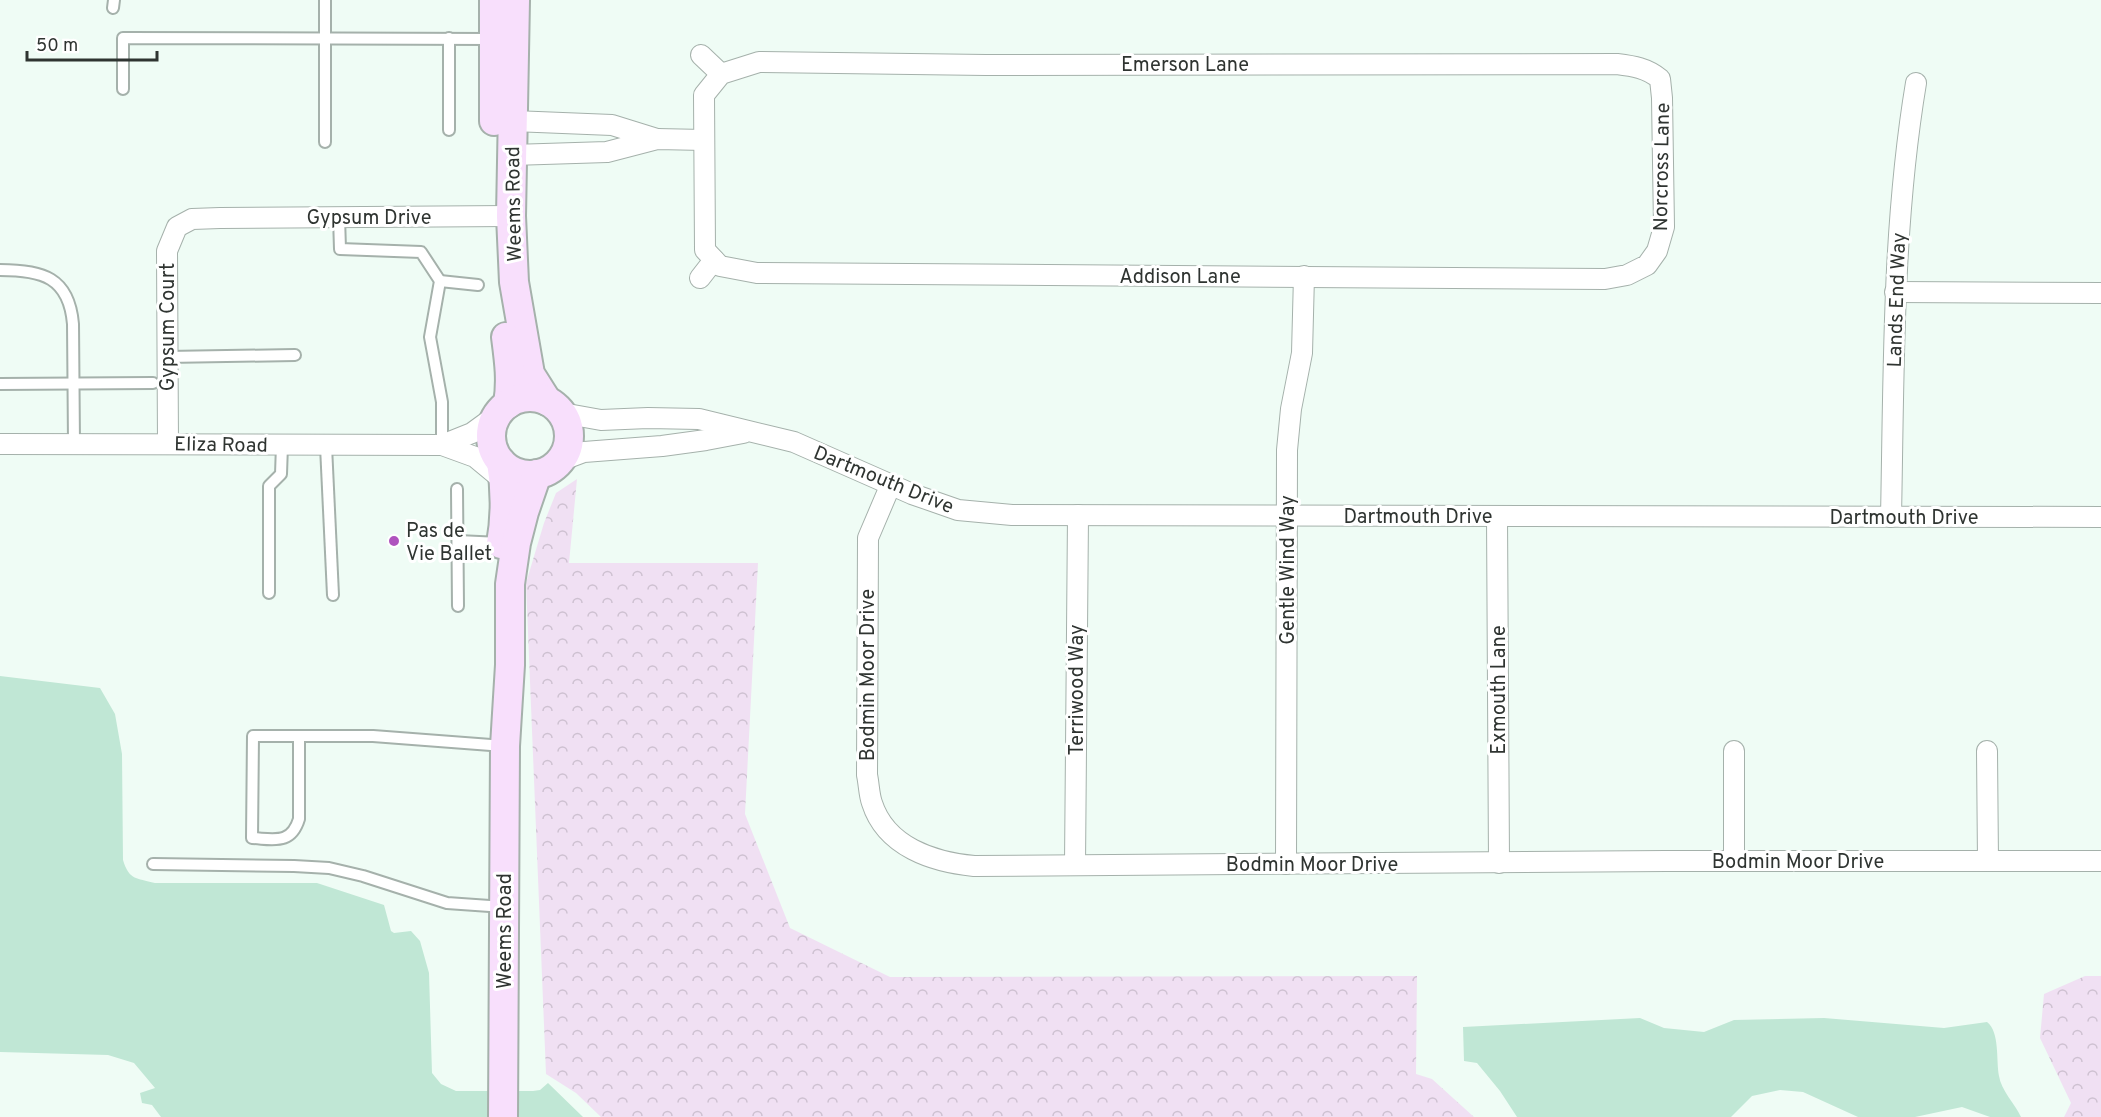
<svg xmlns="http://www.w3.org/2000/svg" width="2101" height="1117" font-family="Overpass,sans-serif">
<defs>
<pattern id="forest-crowns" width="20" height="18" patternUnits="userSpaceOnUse" patternTransform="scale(1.5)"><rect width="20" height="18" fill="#f0e0f3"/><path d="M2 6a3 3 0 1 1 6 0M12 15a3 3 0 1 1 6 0" fill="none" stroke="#cec1d1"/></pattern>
</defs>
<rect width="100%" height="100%" fill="#effcf5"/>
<!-- forest -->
<g fill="url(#forest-crowns)">
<path d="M577 479 569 563H758L745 814 790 928 890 977 1417 976 1416 1074 1432 1079 1474 1117H601L576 1093 546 1074 526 583 544 523 556 493Z"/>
<path d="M2085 976H2101V1117H2064L2071 1103 2040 1038 2044 994Z"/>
</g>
<!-- water -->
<g fill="#c0e7d5">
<path d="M0 676 100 688 115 714 122 754 123 860C129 880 136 878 155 883H317L384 905 391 931 394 933 411 931 420 941 429 973 432 1073 441 1084 456 1091H533L540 1090 548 1083 583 1117H161L152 1105 142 1103 140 1093 155 1088 134 1063 108 1055 0 1052Z"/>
<path d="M1640 1018 1664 1028 1704 1032 1734 1020 1824 1018 1944 1028 1987 1022C2000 1032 1996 1060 1999 1076 2001 1090 2015 1104 2021 1117H1990L1962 1107 1915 1117H1858L1803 1092 1780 1090 1752 1096 1731 1117H1517L1500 1091 1477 1063 1464 1061 1463 1027Z"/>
</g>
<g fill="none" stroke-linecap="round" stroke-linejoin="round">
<!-- lane casing -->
<g stroke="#a5b1ab" stroke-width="14">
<g id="lane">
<path d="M113 8 114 0"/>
<path d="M449 38V130"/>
<path d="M123 89V38L493 39"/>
<path d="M325 142V0"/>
<path d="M339 217 340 249 421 252 440 281 430 337 442 402V445"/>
<path d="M0 270C42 270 69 277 73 324L74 444"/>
<path d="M440 281 478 285"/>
<path d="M167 357 295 355"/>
<path d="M0 384 153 383"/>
<path d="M326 446 333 595"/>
<path d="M457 489 458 606"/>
<path d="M458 541 500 543"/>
<path d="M269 593V486L281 474 282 445"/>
<path d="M299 736V819C291 845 274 839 252 838L253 736H373L504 746"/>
<path d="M153 864 294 866 329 868 363 876 447 903 504 907"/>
</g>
</g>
<!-- street casing -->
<g stroke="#a5b1ab" stroke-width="22">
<g id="street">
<path d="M701 55 721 74"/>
<path d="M759 62 986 65 1617 64C1633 66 1647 68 1660 79L1662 98 1664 227 1657 251 1647 265 1627 275 1605 279 757 273 720 266 705 250 704 95 721 74Z"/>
<path d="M513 121 612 125 657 139"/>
<path d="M512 155 607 152 657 139 704 140"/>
<path d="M700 278 714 260"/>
<path d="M1895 292 2101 293"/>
<path d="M562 413 601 420 648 418 699 419 794 442 912 494 958 510 1012 515 2101 517"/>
<path d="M0 444 442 445 475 457 504 481"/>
<path d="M168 444 167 251 177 227 192 219 220 218 511 216"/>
<path d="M442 445 472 433 498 414"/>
<path d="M560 461 584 452 662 446 706 440 743 433"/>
<path d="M891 484 868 538 867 775C869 784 869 795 872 803 886 847 933 862 974 866L1666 861H2101"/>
<path d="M1497 516 1499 863"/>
<path d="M1891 517C1894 372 1892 227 1916 83"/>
<path d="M1734 751V861"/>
<path d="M1987 751 1988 861"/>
<path d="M1286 864 1287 450 1291 409 1302 353 1304 276"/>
<path d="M1075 865 1078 515"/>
</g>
</g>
<!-- secondary casing -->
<g stroke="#a5b1ab" stroke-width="32">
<g id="secondary">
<path d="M515 0 511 216 514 282 530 374 547 401"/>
<path d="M494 121V0"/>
<path d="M506 337C509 360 512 381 508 404"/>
<circle cx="530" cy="436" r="39"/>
<path d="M501 544C506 516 506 490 501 462"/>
<path d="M503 1117 505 746 510 665V584L516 543 524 512 537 474"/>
</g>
</g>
<!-- lane -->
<use href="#lane" stroke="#fff" stroke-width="10"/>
<!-- street -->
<use href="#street" stroke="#fff" stroke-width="20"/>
<!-- secondary -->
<use href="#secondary" stroke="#f8dffc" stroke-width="28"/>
</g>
<!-- markers -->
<circle fill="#af53be" stroke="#fff" stroke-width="2" cx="394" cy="541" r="6"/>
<g text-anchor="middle" stroke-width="6" stroke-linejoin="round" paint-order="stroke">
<!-- street labels -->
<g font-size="20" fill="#2f3431" stroke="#fff">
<text x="1185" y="71">Emerson Lane</text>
<text transform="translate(1661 167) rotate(-89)" y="7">Norcross Lane</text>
<text transform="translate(513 204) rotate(-91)" y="7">Weems Road</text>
<text x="369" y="224">Gypsum Drive</text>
<text x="1180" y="283">Addison Lane</text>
<text transform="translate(1896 300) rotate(-88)" y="7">Lands End Way</text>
<text transform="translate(167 327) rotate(-90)" y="7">Gypsum Court</text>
<text transform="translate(221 444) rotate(1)" y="7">Eliza Road</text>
<text transform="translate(884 479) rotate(22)" y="7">Dartmouth Drive</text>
<text x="1418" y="523">Dartmouth Drive</text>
<text x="1904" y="524">Dartmouth Drive</text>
<text transform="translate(1287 570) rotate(-90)" y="7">Gentle Wind Way</text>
<text transform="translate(867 675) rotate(-90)" y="7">Bodmin Moor Drive</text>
<text transform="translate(1076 690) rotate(-90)" y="7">Terriwood Way</text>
<text transform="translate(1498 690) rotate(-90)" y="7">Exmouth Lane</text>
<text x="1798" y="868">Bodmin Moor Drive</text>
<text x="1312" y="871">Bodmin Moor Drive</text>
<text transform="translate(504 931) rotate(-90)" y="7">Weems Road</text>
</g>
<!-- poi labels -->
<g font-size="20" fill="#2f3431" stroke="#fff" text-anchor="start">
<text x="406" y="537">Pas de<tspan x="406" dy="23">Vie Ballet</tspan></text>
</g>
</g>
<!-- scale -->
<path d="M27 51v9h130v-9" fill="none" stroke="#2f3431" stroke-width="3"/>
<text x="36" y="51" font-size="18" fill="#2f3431" stroke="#ffffff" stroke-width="4.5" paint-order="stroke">50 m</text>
</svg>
